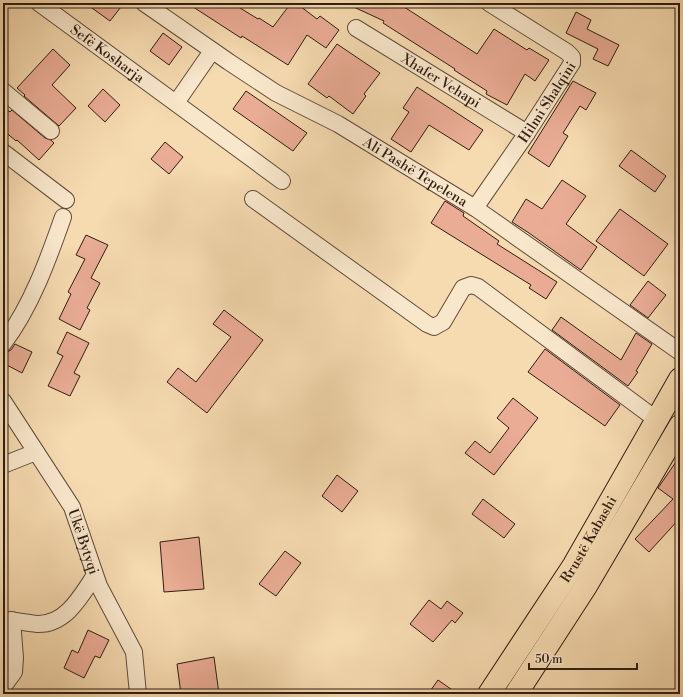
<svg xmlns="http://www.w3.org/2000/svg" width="683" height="697" font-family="'Libre Bodoni',serif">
<rect width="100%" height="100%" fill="#f6dab0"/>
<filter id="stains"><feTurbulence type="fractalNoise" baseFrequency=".005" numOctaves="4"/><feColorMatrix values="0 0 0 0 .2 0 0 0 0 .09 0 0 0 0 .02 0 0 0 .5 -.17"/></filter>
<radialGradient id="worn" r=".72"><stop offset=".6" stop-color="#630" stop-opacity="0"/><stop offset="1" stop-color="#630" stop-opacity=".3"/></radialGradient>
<!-- building -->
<g fill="#eaac95" stroke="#2f1d12">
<path d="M85 3H124L110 21Z"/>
<path d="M187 3H232L258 19 259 18 273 27 291 3H296L317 19 320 16 339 30 326 48 307 35 288 65 242 36 241 38Z"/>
<path d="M345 3H398L477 54 494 29 527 50 529 48 549 60 535 81 525 74 507 105 486 94 487 91 454 70 455 69 383 23 384 21Z"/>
<path d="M576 12 591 20 587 29 619 45 608 66 593 59 598 49 566 33Z"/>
<path d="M163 33 182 47 169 65 150 51Z"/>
<path d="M337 44 380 73 364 94 366 96 353 114 329 96 327 98 308 84Z"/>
<path d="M53 49 70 65 52 85 76 108 59 126 24 96 25 95 17 88Z"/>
<path d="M573 81 596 93 586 110 580 106 563 133 568 136 549 167 528 153Z"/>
<path d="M417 87 483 130 469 150 429 125 411 152 391 139 409 112 403 108Z"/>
<path d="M103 89 120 105 105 122 88 106Z"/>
<path d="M246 91 307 133 293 151 233 109Z"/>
<path d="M3 106 10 112 12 110 45 138 51 140 54 143 39 160 17 140 16 141 3 130Z"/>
<path d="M165 142 183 157 169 174 151 159Z"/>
<path d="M631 150 666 176 655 192 619 166Z"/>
<path d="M562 180 586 196 566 224 597 247 581 270 529 233 512 222 526 199 542 209Z"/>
<path d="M445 201 464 213 463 216 499 241 497 244 557 282 546 299 529 288 531 285 431 223Z"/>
<path d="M620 209 668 244 644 276 596 241Z"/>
<path d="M86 235 108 245 91 278 100 283 87 308 90 310 80 330 59 319 71 294 68 292 85 259 76 255Z"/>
<path d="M648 281 666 295 648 318 630 305Z"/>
<path d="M224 310 263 340 207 413 167 382 178 368 196 382 231 337 213 324Z"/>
<path d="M561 317 621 360 636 333 652 344 636 371 638 372 628 386 552 330Z"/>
<path d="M67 332 89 343 74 373 80 376 70 396 48 386 63 356 57 353Z"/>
<path d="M15 344 32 352 22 373 3 363V357L5 353 11 350Z"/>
<path d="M545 349 620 405 605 426 528 372Z"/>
<path d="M513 398 538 418 494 475 465 453 475 441 490 453 509 428 497 418Z"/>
<path d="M680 456V518L649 552 635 539 673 499 658 488Z"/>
<path d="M337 475 358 491 342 512 322 496Z"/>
<path d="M483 499 515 524 504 538 472 514Z"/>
<path d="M199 537 204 589 164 592 160 542Z"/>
<path d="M285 551 301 563 276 596 259 584Z"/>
<path d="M429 600 441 609 447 601 463 613 455 623 452 620 433 642 410 624Z"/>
<path d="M88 630 109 640 100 658 95 656 84 678 64 668 72 650 78 653Z"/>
<path d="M214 657 219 694H181L177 664Z"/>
<path d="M438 680 458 694H428Z"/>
</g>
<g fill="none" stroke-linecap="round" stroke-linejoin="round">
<!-- minor casing -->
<g stroke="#614c3a" stroke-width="18">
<g id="minor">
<path id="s1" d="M39 3 282 181"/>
<path id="s2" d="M144 3 229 62 276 93 338 124 475 208 680 352"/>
<path id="s3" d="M356 28 527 133"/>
<path d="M3 91 51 131"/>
<path d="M176 103 212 51"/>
<path d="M3 152 66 200"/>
<path d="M253 199 427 324 434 327 443 322 463 288 471 285 478 287 657 420"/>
<path id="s4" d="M475 208 527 133 572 63V57L567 52 489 3"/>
<path d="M3 344C31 307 48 260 63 217"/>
<path id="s5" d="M3 401 72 507 99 586 134 652 138 694"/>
<path d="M3 465 36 452"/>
<path d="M3 620C14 620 26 623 37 624 66 625 81 596 95 575"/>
<path d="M3 687 14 672 15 658 12 620"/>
</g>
</g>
<!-- primary casing -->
<g stroke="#2f1d12" stroke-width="24">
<g id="primary">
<path id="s6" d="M489 694 574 565 680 379"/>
<path d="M516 694 586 586 680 426"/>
</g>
</g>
<!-- minor -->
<use href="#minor" stroke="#f9e7cc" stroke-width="16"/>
<!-- primary -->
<use href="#primary" stroke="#f6dab0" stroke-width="22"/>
</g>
<g text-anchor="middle" stroke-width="3" stroke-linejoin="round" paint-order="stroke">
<!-- street labels -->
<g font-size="14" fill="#2f1d12" stroke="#f9e7cc">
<text dy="5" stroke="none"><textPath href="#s1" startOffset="85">Sefë Kosharja</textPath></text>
<text dy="5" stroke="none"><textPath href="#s3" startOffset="100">Xhafer Vehapi</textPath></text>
<text dy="5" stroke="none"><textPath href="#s4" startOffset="128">Hilmi Shalqini</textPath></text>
<text dy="5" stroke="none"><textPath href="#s2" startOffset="320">Ali Pashë Tepelena</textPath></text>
<text dy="5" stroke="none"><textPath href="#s6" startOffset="184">Rrustë Kabashi</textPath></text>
<text dy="5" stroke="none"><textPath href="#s5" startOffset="163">Ukë Bytyqi</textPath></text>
</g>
</g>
<!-- margin -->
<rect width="683" height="697" fill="none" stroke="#f6dab0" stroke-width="16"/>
<rect x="4" y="4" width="675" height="689" fill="none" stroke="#2f1d12" stroke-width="2"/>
<rect x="8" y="8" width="667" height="681" fill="none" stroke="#2f1d12"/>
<!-- scale -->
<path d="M529 663v6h108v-6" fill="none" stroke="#2f1d12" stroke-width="2"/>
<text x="535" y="663" font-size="12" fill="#2f1d12" stroke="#f9e7cc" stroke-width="3" paint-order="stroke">50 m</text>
<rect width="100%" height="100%" filter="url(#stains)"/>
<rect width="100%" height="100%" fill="url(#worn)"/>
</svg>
